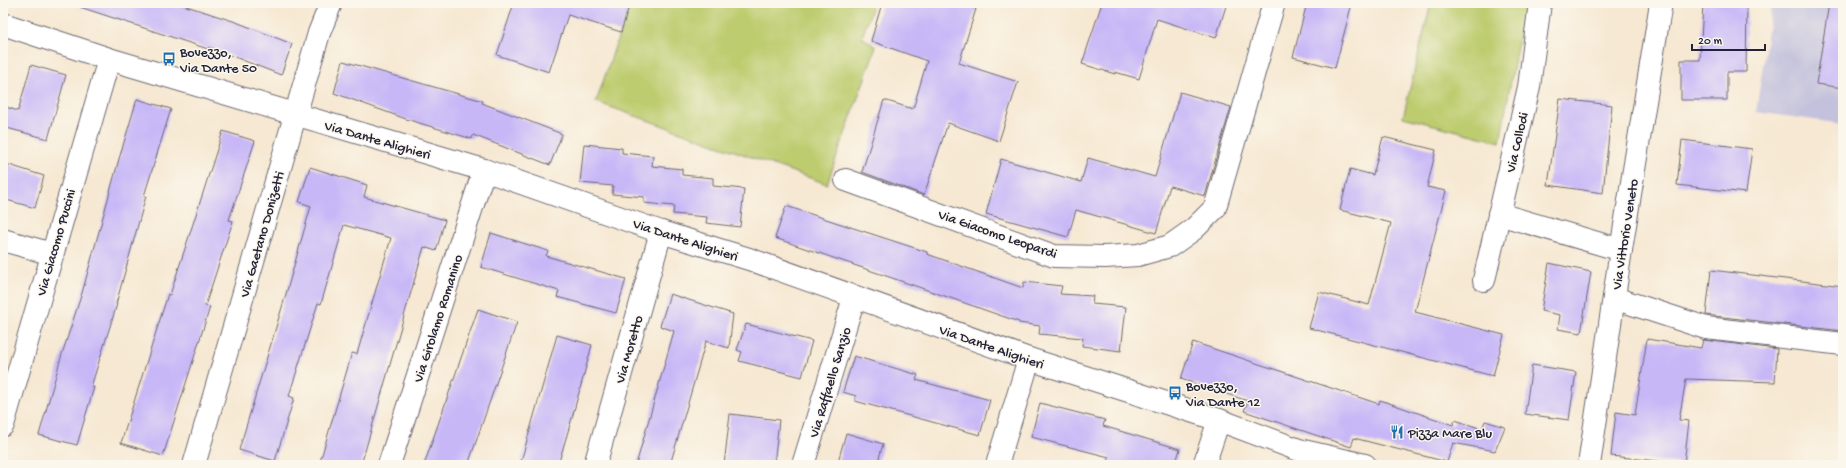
<svg xmlns="http://www.w3.org/2000/svg" width="1846" height="468" font-family="'Gochi Hand',sans-serif">
<rect width="100%" height="100%" fill="#fbf7ec"/>
<filter id="ink" filterUnits="userSpaceOnUse"><feTurbulence type="fractalNoise" baseFrequency=".025" numOctaves="2"/><feDisplacementMap in="SourceGraphic" scale="8" xChannelSelector="R" yChannelSelector="G"/><feConvolveMatrix kernelMatrix="1 2 1 2 8 2 1 2 1" color-interpolation-filters="sRGB"/></filter>
<filter id="wash" filterUnits="userSpaceOnUse"><feTurbulence type="fractalNoise" baseFrequency=".012" numOctaves="4" result="noise"/><feDisplacementMap in="SourceGraphic" scale="16" xChannelSelector="R" yChannelSelector="G"/><feGaussianBlur stdDeviation="0.9" result="paint"/><feColorMatrix in="noise" values="0 0 0 0 0 0 0 0 0 0 0 0 0 0 0 0 0 1.4 0 .05"/><feComposite in="paint" operator="in"/></filter>
<g filter="url(#wash)">
<rect width="100%" height="100%" fill="#f6e8d2"/>
<!-- industrial -->
<path fill="#c3c1db" d="M1772 3H1843V124L1756 112Z"/>
<!-- green -->
<g fill="#bdcc6e" stroke="#707754">
<path d="M630 3H874L862 37 876 47 827 184 596 102Z"/>
<path d="M1431 3H1525L1500 142 1403 117Z"/>
</g>
<g id="blocks">
<!-- building -->
<g fill="#c7b7f7">
<path d="M81 3H177L236 22 292 44 281 75 209 47 208 49 80 7Z"/>
<path d="M514 3H630L621 32 568 15 549 72 497 55Z"/>
<path d="M882 3H958L976 9 959 63 1018 82 999 141 948 123 924 195 862 172 884 100 913 109 927 61 871 41Z"/>
<path d="M1102 3H1227L1216 38 1157 19 1139 79 1115 72V74L1082 64Z"/>
<path d="M1307 3H1352L1335 68 1293 57Z"/>
<path d="M1703 3H1747L1746 72H1727V100H1681V60H1700Z"/>
<path d="M1829 3H1843V88L1816 84Z"/>
<path d="M343 61 483 101 482 103 562 134 550 165 473 135 472 139 406 119 334 93Z"/>
<path d="M31 65 66 75 48 139 3 127V106L18 111Z"/>
<path d="M1180 92 1231 107 1205 196 1170 186 1156 233 1076 210 1068 237 986 214 1001 159 1081 182 1088 158 1155 177Z"/>
<path d="M137 99 171 109 144 196H146L116 304H117L91 387H94L77 445 39 435 62 354 82 293 119 159Z"/>
<path d="M1560 99 1612 105 1603 193 1548 185Z"/>
<path d="M223 131 255 141 229 220 233 221 205 306 210 307 163 456 121 443 168 294 170 295Z"/>
<path d="M1383 137 1436 150 1427 187 1446 191 1415 312 1504 335 1493 376 1309 328 1319 292 1369 305 1391 223 1340 210 1350 169 1373 175Z"/>
<path d="M1682 140 1752 149 1746 193 1677 185Z"/>
<path d="M584 144 622 148V153L653 156 652 166 682 169V175L713 178V186L744 189 740 227 706 223 707 217 673 214 674 206 644 203V197L612 194 613 186 580 183Z"/>
<path d="M3 163 44 176 35 208 3 199Z"/>
<path d="M310 167 367 185 364 197 445 220 436 251 424 247 361 465H319L352 353 357 354 391 238 344 225 321 304 318 303 289 396 294 398 275 461 239 450 286 294 311 206 299 202Z"/>
<path d="M786 206 927 252V254L1023 288 1024 282 1062 286 1060 294 1093 296 1092 304 1126 307 1121 351 1082 346 1083 338 1039 334 1040 326 1019 323V322L936 293 775 238Z"/>
<path d="M491 233 548 251 546 256 626 279 616 313 557 297 559 291 481 267Z"/>
<path d="M1549 263 1591 272 1581 333 1558 329 1560 315 1541 311Z"/>
<path d="M1711 270 1843 286V331L1706 315Z"/>
<path d="M670 294 733 314 729 348 706 341 670 465H636L674 331 660 326Z"/>
<path d="M478 309 517 322 468 465H424Z"/>
<path d="M746 324 812 341 802 377 739 361 742 352 737 350Z"/>
<path d="M557 335 592 345 572 418 558 465H520Z"/>
<path d="M1647 339 1701 348 1703 340 1777 349 1775 382 1686 379 1679 420 1689 421 1684 464 1611 456 1616 412 1635 415Z"/>
<path d="M1193 342 1379 404 1380 400 1453 425 1455 420 1482 429 1485 421 1505 427 1495 451 1453 443 1447 462 1354 438 1351 447 1244 411 1248 401 1181 379Z"/>
<path d="M854 356 918 375 916 380 990 400 980 435 855 401 856 396 843 392Z"/>
<path d="M1532 365 1576 372 1569 420 1525 414Z"/>
<path d="M1040 403 1105 420 1103 426 1180 449 1175 465H1107L1109 457 1031 437Z"/>
<path d="M730 414 779 420 774 465H724Z"/>
<path d="M846 433 883 444 877 465H837Z"/>
</g>
</g>
</g>
<g filter="url(#ink)">
<use href="#blocks" fill-opacity="0" stroke="#6c6770" stroke-width="1"/>
<g fill="none" stroke-linecap="round" stroke-linejoin="round">
<!-- minor casing -->
<g stroke="#6c6770" stroke-width="24">
<g id="minor">
<path d="M3 24 109 59 484 170 661 232 749 259 1029 359 1219 420 1299 450 1365 465"/>
<path d="M846 180 1054 256 1105 257 1138 255 1170 246 1194 229 1215 208 1274 3"/>
<path d="M1499 214 1621 250"/>
<path d="M3 240 52 254"/>
<path d="M1484 280 1529 87 1540 3"/>
<path d="M1614 298 1706 328 1843 344"/>
<path d="M3 425 109 59"/>
<path d="M194 465 319 33 331 3"/>
<path d="M389 465 484 170"/>
<path d="M595 465 661 232"/>
<path d="M803 465 854 298"/>
<path d="M997 465 1029 359"/>
<path d="M1204 465 1219 420"/>
<path d="M1589 465 1621 250 1661 3"/>
</g>
</g>
<!-- minor -->
<use href="#minor" stroke="#fff" stroke-width="22"/>
</g>
</g>
<!-- icons -->
<defs>
<g id="bus-bare" transform="scale(1.08)"><path d="M-5-6H5V4H4V6H2V4H-2V6H-4V4H-5ZM-3.5-4V0h7V-4ZM-3.5 1.2v1.5H-2V1.2ZM2 1.2v1.5H3.5V1.2Z" fill="#1f6fb2" stroke="#fbf7ec" stroke-width="2.5" paint-order="stroke"/></g>
<g id="restaurant-bare" transform="scale(1.08)"><path d="M-5-6h1v4h1v-4h1v4h1v-4h1v5L-1.5 .5V6h-2V.5L-5-1ZM5-6V6H3V1.5H1.5Q1.5-4 5-6Z" fill="#1f6fb2" stroke="#fbf7ec" stroke-width="2.5" paint-order="stroke"/></g>
</defs>
<g fill-rule="evenodd">
<use href="#bus-bare" x="169" y="59"/>
<use href="#bus-bare" x="1175" y="393"/>
<use href="#restaurant-bare" x="1397" y="432"/>
</g>
<g text-anchor="middle" stroke-width="3" stroke-linejoin="round" paint-order="stroke">
<!-- poi labels -->
<g font-size="14" fill="#22223b" stroke="#fbf7ec" text-anchor="start">
<text x="180" y="56">Bovezzo,<tspan x="180" dy="16">Via Dante 50</tspan></text>
<text x="1186" y="390">Bovezzo,<tspan x="1186" dy="16">Via Dante 12</tspan></text>
<text x="1408" y="437">Pizza Mare Blu</text>
</g>
<!-- street labels -->
<g font-size="14" fill="#22223b" stroke="#fbf7ec">
<text transform="translate(378 139) rotate(16)" y="5">Via Dante Alighieri</text>
<text transform="translate(1516 142) rotate(-77)" y="5">Via Collodi</text>
<text transform="translate(998 233) rotate(19)" y="5">Via Giacomo Leopardi</text>
<text transform="translate(261 234) rotate(-74)" y="5">Via Gaetano Donizetti</text>
<text transform="translate(1624 234) rotate(-81)" y="5">Via Vittorio Veneto</text>
<text transform="translate(686 239) rotate(18)" y="5">Via Dante Alighieri</text>
<text transform="translate(55 242) rotate(-74)" y="5">Via Giacomo Puccini</text>
<text transform="translate(437 318) rotate(-72)" y="5">Via Girolamo Romanino</text>
<text transform="translate(992 346) rotate(19)" y="5">Via Dante Alighieri</text>
<text transform="translate(628 349) rotate(-74)" y="5">Via Moretto</text>
<text transform="translate(829 382) rotate(-73)" y="5">Via Raffaello Sanzio</text>
</g>
</g>
<!-- margin -->
<rect width="1846" height="468" fill="none" stroke="#fbf7ec" stroke-width="16"/>
<!-- scale -->
<path d="M1692 44v6h73v-6" fill="none" stroke="#22223b" stroke-width="2"/>
<text x="1698" y="44" font-size="12" fill="#22223b" stroke="#fbf7ec" stroke-width="3" paint-order="stroke">20 m</text>
</svg>
